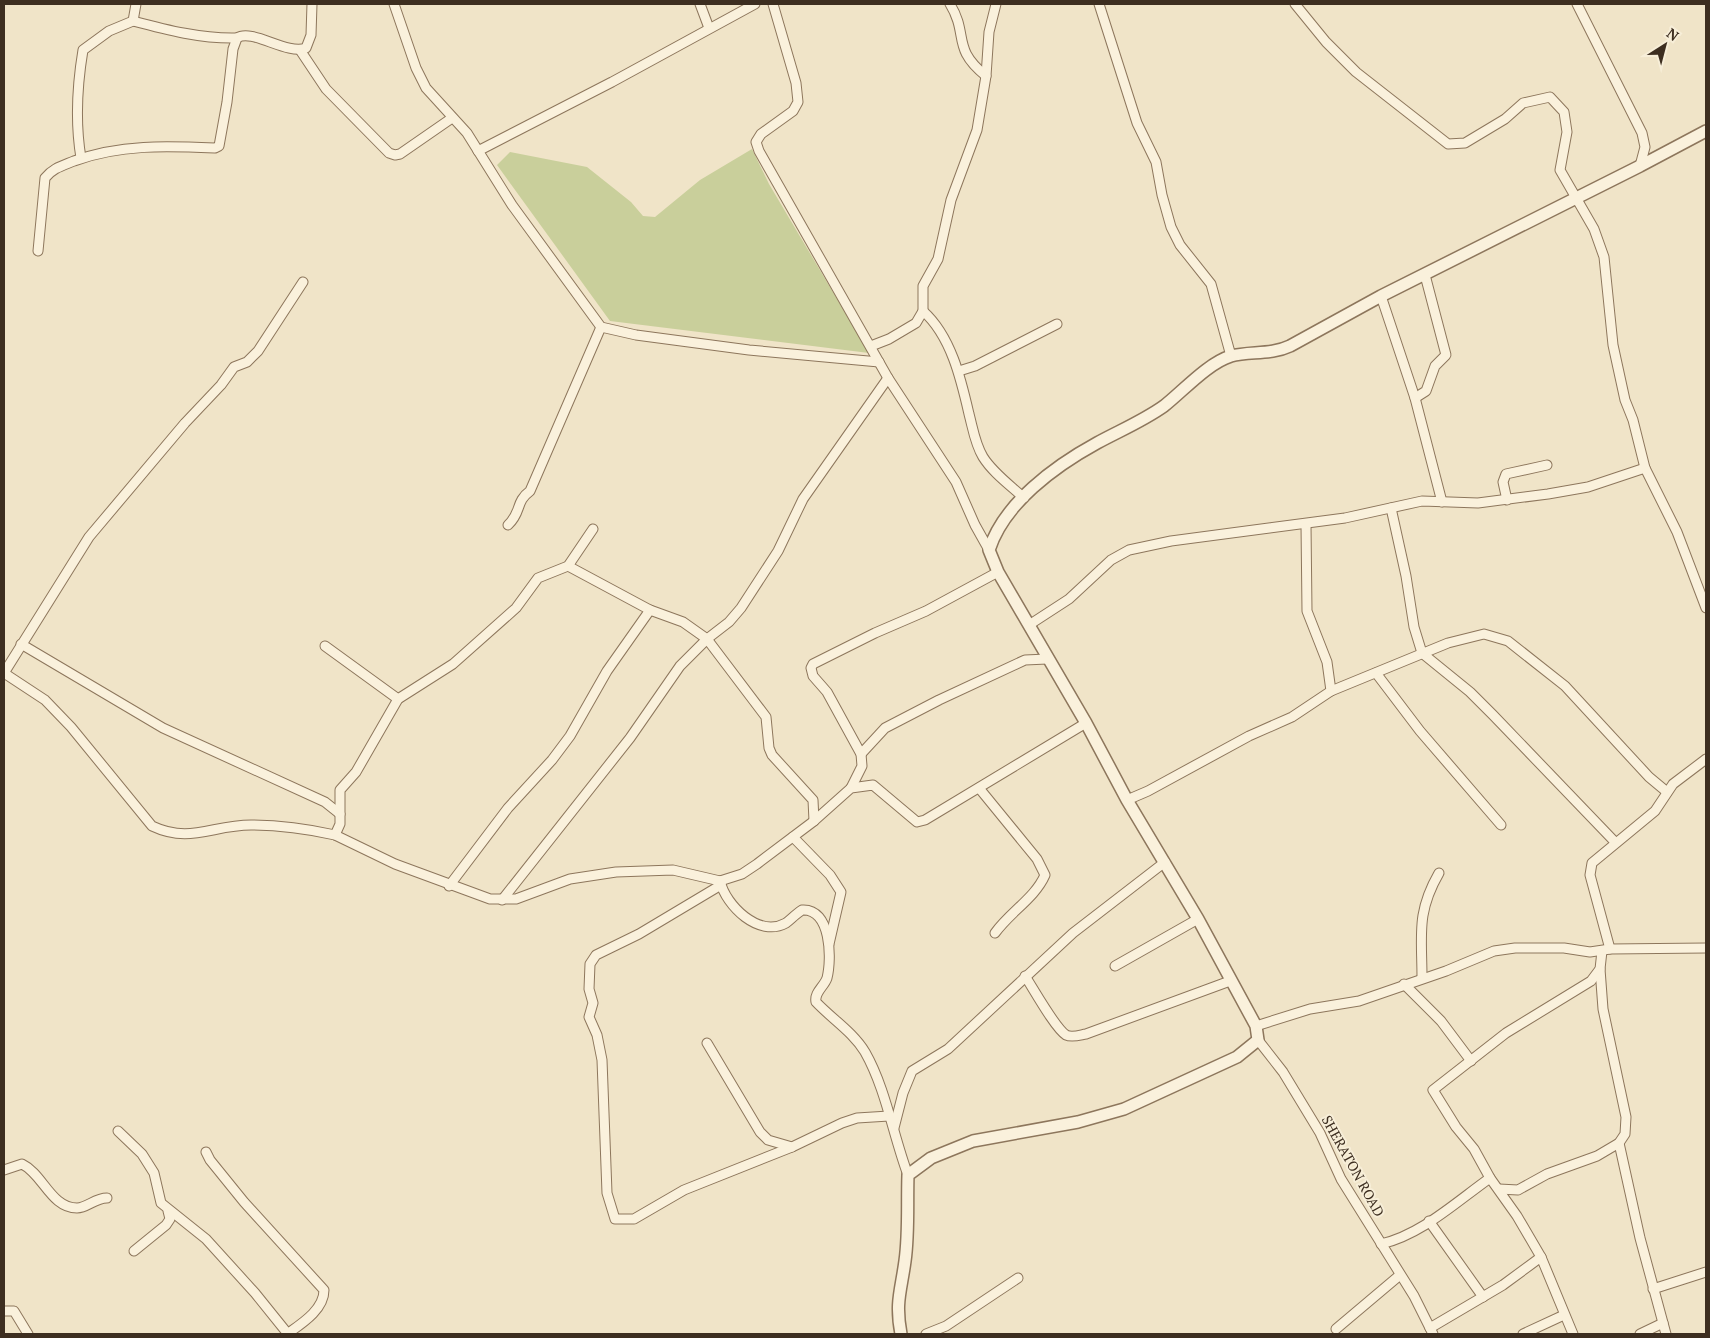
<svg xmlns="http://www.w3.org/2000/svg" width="1710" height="1338" font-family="'PT Serif',serif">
<rect width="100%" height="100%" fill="#f0e4c8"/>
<!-- green -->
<path fill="#c9cf9b" d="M752 149 769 184 869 353 610 321 497 165 510 152 587 167 631 202 643 216 655 217 700 180Z"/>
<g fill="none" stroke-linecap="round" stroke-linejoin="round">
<!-- minor casing -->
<g stroke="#8d765c" stroke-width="11">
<g id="minor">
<path d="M394 4 416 68 426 88 467 133 512 205 601 327 636 335 749 350 879 362"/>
<path d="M700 4 709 28"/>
<path d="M773 4 796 83 798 102 793 111 761 134 756 142 759 151 888 378 956 482 975 525 989 550"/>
<path d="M950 4C969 35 951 48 986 76"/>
<path d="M1099 4 1137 123 1156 162 1162 195 1171 227 1180 245 1211 284 1231 356"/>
<path d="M1295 4 1326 42 1356 72 1448 144 1465 143 1505 119 1523 103 1550 97 1564 112 1567 132 1560 170 1594 229 1604 257 1613 345 1625 400 1633 420 1645 468 1677 532 1706 608"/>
<path d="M1577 4 1642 133 1645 147 1640 166"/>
<path d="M133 21C167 30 202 39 237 38"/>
<path d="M300 50 326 89 389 153 395 155 400 154 452 118"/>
<path d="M478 151 612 82 755 4"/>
<path d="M81 158C75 122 77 86 83 50L109 31 133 21 136 4"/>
<path d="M38 251 45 178C53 168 62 166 74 161 120 144 167 146 215 148L219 146 227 102 233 49 237 38C252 28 286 55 306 48L311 35 312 4"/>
<path d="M1381 296 1415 398 1442 502"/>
<path d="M923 311C951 336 961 379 969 414 973 429 975 444 983 457 993 473 1010 485 1024 498"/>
<path d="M871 346 889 339 916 323 923 311V286L938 259 951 200 977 130 986 76 989 32 996 4"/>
<path d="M959 371 975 366 1057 324"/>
<path d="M1415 398 1426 391 1435 366 1446 355 1425 275"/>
<path d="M1507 500 1503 482 1506 474 1547 465"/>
<path d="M1391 508 1406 576 1414 627 1422 653 1470 692 1493 715 1615 842"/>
<path d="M508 525C522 512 515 502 530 491L601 327"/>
<path d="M1306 525 1307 611 1327 662 1331 691"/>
<path d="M568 566 650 610 683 622 707 639 766 717 769 748 772 755 813 800 814 821"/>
<path d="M1029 625 1069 599 1111 560 1129 550 1171 541 1345 518 1422 501 1478 503 1548 494 1588 487 1645 468"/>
<path d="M21 644 163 728 325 802 340 814"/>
<path d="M325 646 398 699"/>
<path d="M4 673 45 700 71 727 152 826C190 844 212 825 251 825 278 825 308 829 335 835L395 864 490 899H516L570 879 616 872 673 870 720 881 742 874 757 864 814 821 851 788 873 785 917 822 925 820 1086 723"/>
<path d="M4 673 89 537 185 423 221 385 234 367 247 362 258 351 303 282"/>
<path d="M1376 673 1420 731 1501 825"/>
<path d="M861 754 885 728 939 700 1025 660 1047 659"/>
<path d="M851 788 862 766 861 754 827 692 813 676 811 668 813 664 875 633 926 611 998 572"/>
<path d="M979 788 1037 859 1045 875C1035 898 1010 912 995 933"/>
<path d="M1127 800 1148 791 1249 736 1292 717 1331 691 1448 643 1484 634 1508 641 1565 686 1649 777 1667 792"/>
<path d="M335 835 340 824V790L356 772 398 699 453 664 516 608 538 578 568 566 593 529"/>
<path d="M793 837 830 875 841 892 829 944"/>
<path d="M720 881C726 906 759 938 786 923 791 919 796 914 802 910 831 908 832 958 827 978 824 987 814 992 816 1002 832 1019 853 1032 865 1052 886 1089 893 1135 908 1175"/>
<path d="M721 885 639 934 596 955 590 964 589 989 593 1003 589 1017 597 1035 602 1060 607 1193 615 1219H634L684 1190 792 1147 842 1123 857 1118 889 1116"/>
<path d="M449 886 508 808 552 760 570 736 607 671 650 610"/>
<path d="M502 900 630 738 680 666 707 639 729 622 741 608 778 551 803 499 888 378"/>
<path d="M1610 949 1590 875 1592 863 1655 811 1673 784 1706 759"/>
<path d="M1115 966 1198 919"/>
<path d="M1025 976C1033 988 1055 1028 1066 1035 1072 1038 1080 1035 1086 1034L1230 981"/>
<path d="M1422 978C1422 935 1416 913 1439 873"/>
<path d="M1404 984 1441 1021 1471 1061"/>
<path d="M1256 1026 1310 1009 1359 1001 1446 971 1494 951 1515 948H1564L1590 952 1610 949 1706 948"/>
<path d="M1258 1040 1283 1072 1320 1133 1341 1179 1414 1296 1433 1334"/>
<path d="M707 1043 760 1132 768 1140 792 1147"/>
<path d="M894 1128 903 1093 912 1071 948 1049 1073 933 1165 862"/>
<path d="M118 1131 142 1154 154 1173 161 1203 206 1239 255 1293 288 1334"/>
<path d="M1619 1143 1640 1238 1666 1334"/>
<path d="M206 1152 210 1160 244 1202 324 1290C324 1310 301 1324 287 1334"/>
<path d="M4 1170 22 1164C43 1174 51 1208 77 1208 87 1208 95 1198 107 1198"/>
<path d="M1499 1189 1518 1190 1547 1174 1597 1156 1619 1143 1625 1134 1626 1117 1603 1009 1600 969"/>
<path d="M1429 1221 1483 1297"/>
<path d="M1381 1244C1421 1235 1456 1202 1490 1178"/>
<path d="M134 1251 166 1225 170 1219 168 1211"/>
<path d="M1541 1257 1573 1334"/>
<path d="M1653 1289 1706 1272"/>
<path d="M4 1311H14L28 1334"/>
<path d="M1430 1328 1503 1285 1541 1257 1517 1216 1490 1178 1474 1149 1456 1127 1433 1090 1506 1033 1591 981 1600 969 1602 951"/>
<path d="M1336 1329 1400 1275"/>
<path d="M926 1334 946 1326 1018 1278"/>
<path d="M1523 1334 1564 1315"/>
<path d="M1640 1334 1663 1323"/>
</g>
</g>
<!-- tertiary casing -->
<g stroke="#8d765c" stroke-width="14">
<path id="tertiary" d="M901 1334C895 1302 901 1291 905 1261 909 1233 907 1204 908 1175L931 1158 973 1141 1078 1122 1124 1109 1237 1057 1258 1040 1256 1026 1198 919 1127 800 1086 723 998 572 989 550C1004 503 1055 466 1097 443 1119 431 1143 421 1164 406 1183 391 1208 363 1231 356 1250 351 1271 355 1290 346L1381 296 1640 166 1706 131"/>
</g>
<!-- minor -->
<use href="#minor" stroke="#faf1dc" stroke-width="9"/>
<!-- tertiary -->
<use href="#tertiary" stroke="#faf1dc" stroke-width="11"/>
</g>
<g text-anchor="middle" stroke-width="4" stroke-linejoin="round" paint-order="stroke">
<!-- street labels -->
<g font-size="14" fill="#3d2e20" stroke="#f7eed8">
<text transform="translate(1353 1166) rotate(61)" y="5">SHERATON ROAD</text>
</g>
</g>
<!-- border -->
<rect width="1710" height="1338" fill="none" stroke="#3d2e20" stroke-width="10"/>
<!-- north arrow -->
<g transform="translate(1665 45) rotate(36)" stroke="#f7eed8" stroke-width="4" paint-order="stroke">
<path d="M0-4L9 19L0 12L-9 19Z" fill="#3d2e20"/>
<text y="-8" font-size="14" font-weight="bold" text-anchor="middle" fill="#3d2e20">N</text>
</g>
</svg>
